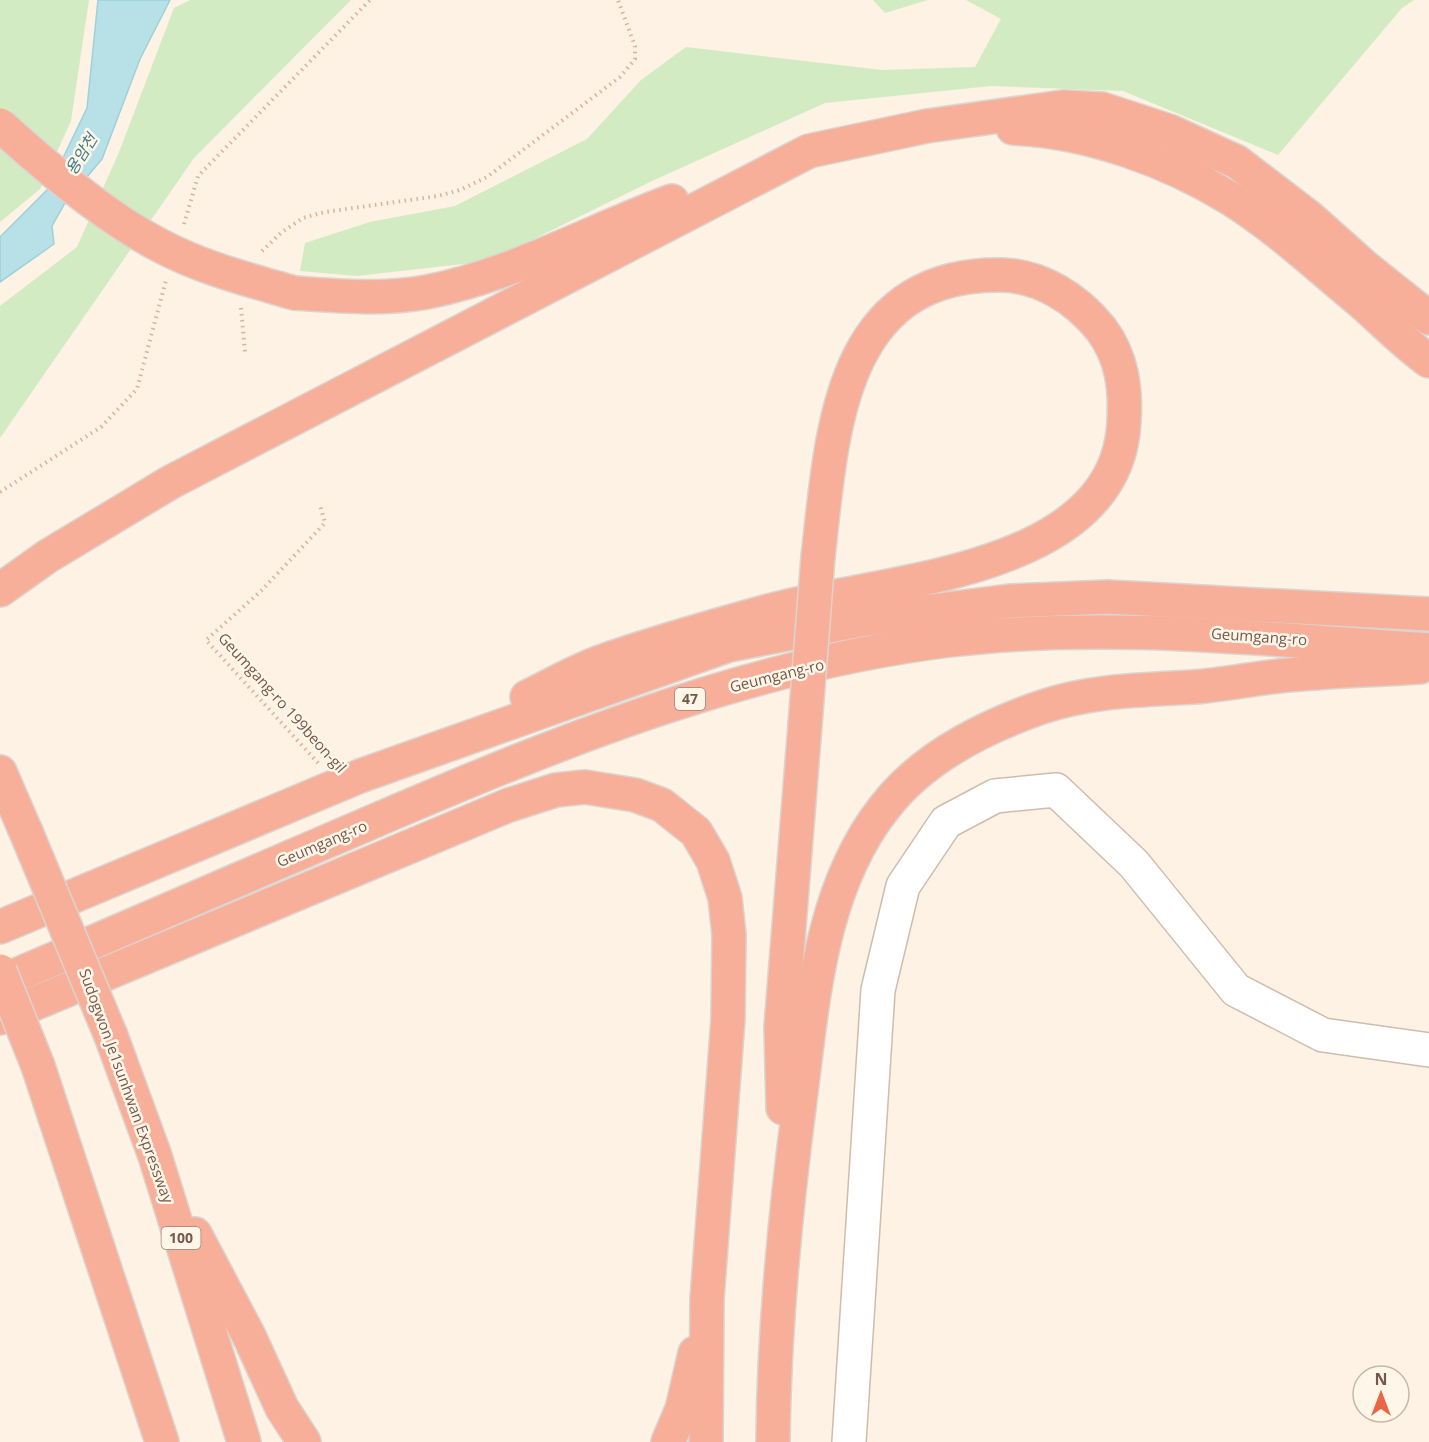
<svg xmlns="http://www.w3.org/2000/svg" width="1429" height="1442" font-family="'Open Sans','Noto Sans KR',sans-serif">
<rect width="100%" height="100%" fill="#fdf2e3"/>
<!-- green -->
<g fill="#d3ebc2">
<path d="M0 0H89L71 121 40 189 0 222Z"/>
<path d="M190 0H351L194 158 0 438V306L77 247 119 152 174 8Z"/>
<path d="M873 0H928L885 13Z"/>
<path d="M966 0H1414L1402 8 1278 155 1123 91 991 86 825 103 652 181 489 261 357 276 300 271 305 243 370 222 455 206 587 139 641 80 686 47 882 70 975 67 1001 19Z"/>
</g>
<!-- water -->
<path fill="#b8e1e7" stroke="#9ed1d9" stroke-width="1.5" d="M98 0H170L140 59 102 159 65 203 52 226 54 244 0 282V237L48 189 87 108Z"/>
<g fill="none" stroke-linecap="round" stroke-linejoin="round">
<!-- minor casing -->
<g stroke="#d0bcad" stroke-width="36">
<path id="minor" d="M849 1442 878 990 903 886 946 822 995 796 1056 790 1134 864 1236 990 1323 1035 1429 1050"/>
</g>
<!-- highway casing -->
<g stroke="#dbd4d0" stroke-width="36">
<g id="highway">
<path d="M1013 128C1087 131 1168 160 1231 199 1277 228 1319 267 1360 301 1383 321 1404 343 1429 361"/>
<path d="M294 293C338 296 383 300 427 292 513 275 591 231 672 201"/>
<path d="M0 590 48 556 171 482 809 151 927 126 1063 107 1102 109 1169 131 1237 162 1309 217 1365 267 1429 318"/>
<path d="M527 697C554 684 581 668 609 659 664 640 721 624 776 609 885 580 1118 573 1124 421 1126 388 1122 357 1101 329 1077 299 1041 276 1002 275 837 272 832 436 818 557"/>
<path d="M0 772 26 832"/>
<path d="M0 927 360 776 729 645 860 620 1010 601 1108 597 1429 614"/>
<path d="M0 982C122 930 244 877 365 825 553 744 745 665 950 640 1110 621 1269 640 1429 650"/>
<path d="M0 1018 509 805 556 790 585 787 635 795 662 805 696 832 713 861 725 898 729 935 728 1019 707 1299 706 1442"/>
<path d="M111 1036 155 1156 244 1442"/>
<path d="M38 1066 162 1442"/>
<path d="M783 1108 781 1027 805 725"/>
<path d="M195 1234 249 1336 282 1408 304 1442"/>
<path d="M668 1442 682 1409 695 1353"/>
<path d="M773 1442C774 1327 785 1214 800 1100 813 1001 820 889 884 808 922 758 984 727 1042 707 1091 690 1143 690 1194 687 1222 685 1251 679 1279 676 1326 671 1373 670 1420 667"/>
</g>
</g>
<!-- path -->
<g stroke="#d8b39e" stroke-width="4" stroke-dasharray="1.5 4.5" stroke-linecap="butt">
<path d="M184 224 198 176 370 0"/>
<path d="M262 251 282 232 303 218 325 212 438 196 460 190 487 177 620 77 635 59V46L618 0"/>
<path d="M241 308 245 352"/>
<path d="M0 492 101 427 137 389 166 280"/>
<path d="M318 763 206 640 260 592 325 523 320 505"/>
</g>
<!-- minor -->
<use href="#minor" stroke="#fff" stroke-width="33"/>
<!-- highway -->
<use href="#highway" stroke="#f8af99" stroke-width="33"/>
<!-- highway-bridge casing -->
<g stroke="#dbd4d0" stroke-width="36" stroke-linecap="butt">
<g id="highway-bridge">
<path d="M0 125C45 166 106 218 161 246 202 268 250 280 294 293"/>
<path d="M805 725 818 557"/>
<path d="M26 832 111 1036"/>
<path d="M0 971 38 1066"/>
</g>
</g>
<!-- highway-bridge -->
<use href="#highway-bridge" stroke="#f8af99" stroke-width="33"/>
</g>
<g text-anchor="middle" stroke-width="5" stroke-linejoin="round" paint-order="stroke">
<!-- shield labels -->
<g fill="#fff6ea" stroke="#9e8779" stroke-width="1.5">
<rect x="675" y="688" width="30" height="22" rx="4.5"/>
<rect x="161.5" y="1227" width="39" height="22" rx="4.5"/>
</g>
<g font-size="14" font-weight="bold" fill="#755849">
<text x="690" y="704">47</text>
<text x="181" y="1243">100</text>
</g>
<!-- street labels -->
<g font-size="15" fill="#755849" stroke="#fff6ea">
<text transform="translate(1259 637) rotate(4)" y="5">Geumgang-ro</text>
<text transform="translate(777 676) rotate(-14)" y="5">Geumgang-ro</text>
<text transform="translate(282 703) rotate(48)" y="5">Geumgang-ro 199beon-gil</text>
<text transform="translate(322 844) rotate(-23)" y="5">Geumgang-ro</text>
<text transform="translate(126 1086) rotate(70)" y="5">Sudogwon Je1sunhwan Expressway</text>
</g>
<!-- water labels -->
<g font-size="16" font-style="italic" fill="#3f7983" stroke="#fff6ea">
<text transform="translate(81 154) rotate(-58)" y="6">용암천</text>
</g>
</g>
<!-- north arrow -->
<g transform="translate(1381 1394)"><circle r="28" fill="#fff6ea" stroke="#c8b7aa" stroke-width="1.5"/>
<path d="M0-4.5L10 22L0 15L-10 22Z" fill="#e96646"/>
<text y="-9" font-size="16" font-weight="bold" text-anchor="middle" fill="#755849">N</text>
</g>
</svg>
